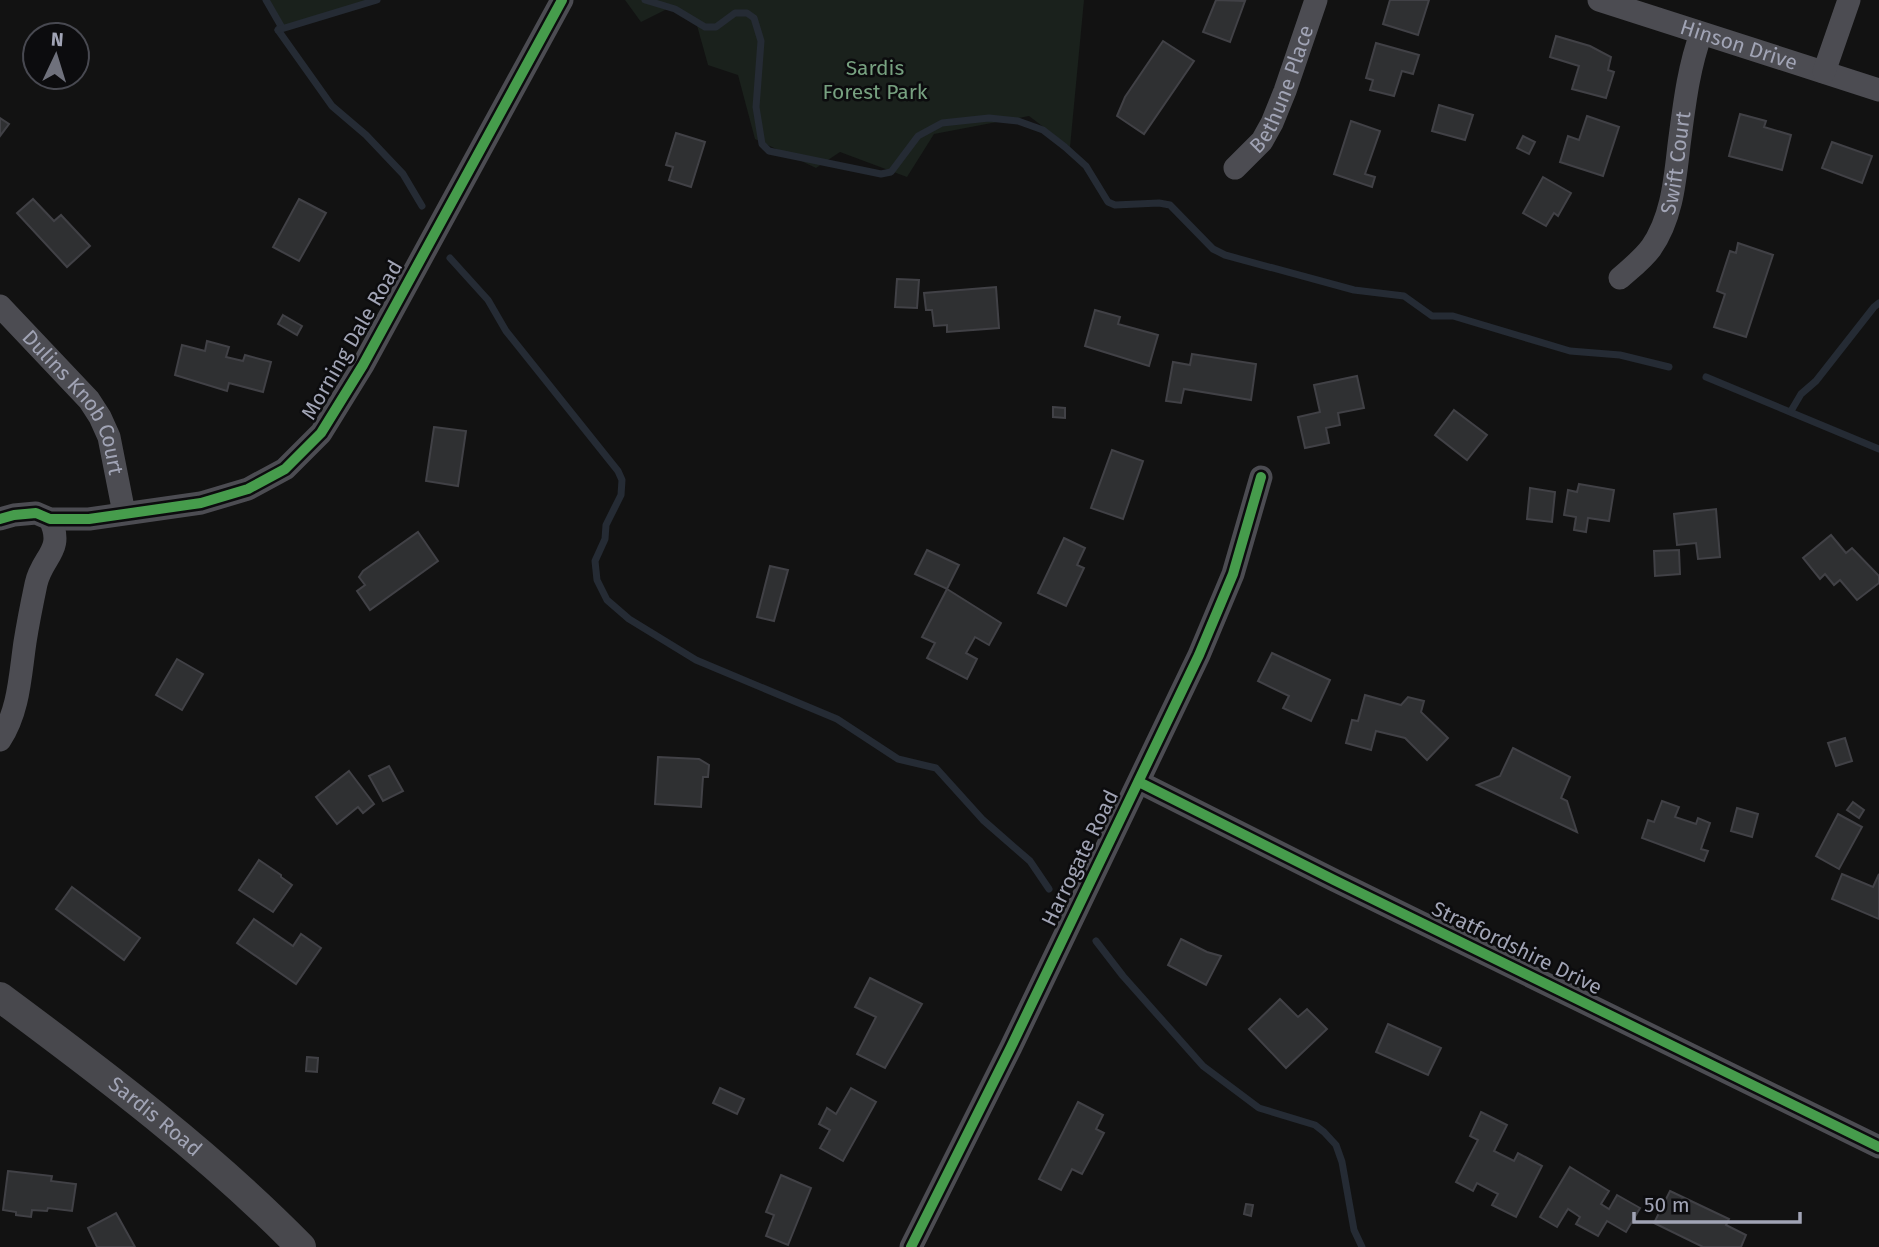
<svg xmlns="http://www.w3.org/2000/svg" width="1879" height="1247" font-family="'Fira Sans',sans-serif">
<rect width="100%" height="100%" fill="#121212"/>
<!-- green -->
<g fill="#1a211c">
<path d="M266 0H377L278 30 281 25Z"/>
<path d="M625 0H1084L1070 147 1029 116 934 134 907 177 840 152 816 168 755 139 738 75 708 65 695 18 671 7 641 22Z"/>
</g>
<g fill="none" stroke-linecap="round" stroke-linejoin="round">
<!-- stream -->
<g stroke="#252b34" stroke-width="7">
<path d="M266 0 281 26 278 30 332 106 366 135 403 174 422 206"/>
<path d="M645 0 675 9 705 27H716L735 13H747L754 18 761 41 756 107 762 144 769 151 881 174 891 172 918 136 942 123 989 118 1018 121 1043 130 1065 147 1086 166 1108 202 1115 205 1159 203 1170 205 1213 249 1225 255 1354 290 1404 296 1432 316H1453L1570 351 1620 355 1669 367"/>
<path d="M278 30 377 0"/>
<path d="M450 258 488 300 506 331 618 471 622 480 621 495 606 525 605 539 595 561 597 580 607 600 629 619 696 660 837 719 898 759 936 768 983 820 1030 861 1049 889"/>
<path d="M1706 377 1879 449"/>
<path d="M1791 411 1801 394 1816 381 1874 307 1879 303"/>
<path d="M1096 941 1123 976 1203 1066 1259 1108 1315 1125 1324 1132 1336 1145 1342 1162 1354 1230 1362 1247"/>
</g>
</g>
<!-- building -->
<g fill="#2f3032" stroke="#414146" stroke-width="2">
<path d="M1216 0 1245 1 1230 42 1203 32Z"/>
<path d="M1390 0H1429L1418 35 1383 24Z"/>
<path d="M1556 36 1590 46 1611 57 1608 70 1614 72 1606 98 1572 89 1579 66 1550 57Z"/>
<path d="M1163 41 1194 61 1144 134 1117 116 1125 97Z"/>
<path d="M1376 43 1419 55 1413 74 1402 71 1394 96 1370 90 1373 80 1366 78Z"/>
<path d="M1439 105 1473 115 1465 140 1432 131Z"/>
<path d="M1740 114 1766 121 1764 127 1791 135 1782 170 1729 156Z"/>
<path d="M1587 116 1619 127 1603 176 1560 162 1568 136 1579 140Z"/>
<path d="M0 118 9 124 0 136Z"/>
<path d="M1351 121 1380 131 1365 174 1375 177 1372 187 1334 174Z"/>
<path d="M676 133 705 142 691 187 669 180 673 167 666 165Z"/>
<path d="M1523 136 1535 142 1529 154 1517 148Z"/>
<path d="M1832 142 1872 156 1862 183 1822 168Z"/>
<path d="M1543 177 1571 193 1558 216 1554 213 1546 226 1523 213Z"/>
<path d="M33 199 54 221 61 215 90 246 67 267 17 213Z"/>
<path d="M299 199 326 213 299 261 273 247Z"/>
<path d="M1738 243 1773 255 1746 337 1714 327 1725 294 1717 291 1730 251 1736 253Z"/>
<path d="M897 279 919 280 917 308 895 307Z"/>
<path d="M996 287 999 328 947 332V325L934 326 932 310H926L924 293Z"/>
<path d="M1095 310 1120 317 1118 324 1158 335 1149 366 1085 346Z"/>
<path d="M283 315 302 326 297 335 278 324Z"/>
<path d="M207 341 229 347 226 357 243 361 245 355 271 362 263 392 229 383 227 391 175 375 182 345 205 351Z"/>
<path d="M1192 354 1256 364 1251 400 1184 389 1181 403 1166 401 1173 362 1190 365Z"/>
<path d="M1357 376 1364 408 1338 413 1340 425 1326 428 1329 443 1305 448 1298 417 1320 412 1314 385Z"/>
<path d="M1053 407 1065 408V418L1053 417Z"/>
<path d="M1454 410 1487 435 1467 460 1435 435Z"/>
<path d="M434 427 466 431 458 486 426 481Z"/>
<path d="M1112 450 1143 461 1123 519 1091 508Z"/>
<path d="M1579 484 1614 490 1609 521 1588 518 1586 532 1574 530 1576 517 1564 515 1568 490 1577 492Z"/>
<path d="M1530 488 1555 492 1552 522 1527 519Z"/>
<path d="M1716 509 1720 557 1698 559 1696 543 1677 545 1674 514Z"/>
<path d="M418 532 438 561 370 610 357 591 365 585 359 577 363 571Z"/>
<path d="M1831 535 1846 553 1852 548 1879 576V583L1857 600 1840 580 1834 585 1825 574 1820 579 1803 558Z"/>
<path d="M1064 538 1085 548 1077 565 1084 568 1066 606 1038 593Z"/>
<path d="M927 550 959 565 947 589 915 574Z"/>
<path d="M1679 550 1680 574 1655 576 1654 551Z"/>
<path d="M770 566 788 570 774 621 757 617Z"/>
<path d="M947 589 1001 623 989 645 975 637 966 653 977 659 967 679 927 658 935 643 922 637Z"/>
<path d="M1272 653 1330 680 1311 721 1283 708 1289 696 1258 681Z"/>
<path d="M177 659 203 674 182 710 156 695Z"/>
<path d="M1365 695 1401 705 1408 697 1424 701 1421 712 1448 738 1427 760 1405 738 1376 731 1371 750 1346 743 1352 720 1358 721Z"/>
<path d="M1845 738 1852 761 1836 766 1828 743Z"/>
<path d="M1513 748 1570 777 1561 798 1567 801 1577 832 1477 785 1500 776Z"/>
<path d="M658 757 699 759 709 765 708 777H703L701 807 655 804Z"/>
<path d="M389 766 403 791 383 801 369 776Z"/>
<path d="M349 771 374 804 363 813 358 807 337 824 316 797Z"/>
<path d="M1662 801 1679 807 1675 817 1696 824 1698 818 1710 823 1701 849 1708 851 1704 861 1642 838 1648 820 1654 822Z"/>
<path d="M1853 802 1864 810 1859 818 1847 810Z"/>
<path d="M1737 808 1758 814 1752 837 1731 831Z"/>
<path d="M1838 814 1862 827 1839 869 1816 856Z"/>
<path d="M259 860 281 875V877L292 885 273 912 239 890Z"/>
<path d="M1842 874 1873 887 1879 874V919L1832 899Z"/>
<path d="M72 887 140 938 124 960 56 909Z"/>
<path d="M254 919 293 946 301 934 321 948 296 984 237 943Z"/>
<path d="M1181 939 1207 952 1221 956 1206 985 1168 965Z"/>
<path d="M870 978 922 1004 885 1068 857 1054 876 1017 855 1007Z"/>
<path d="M1280 999 1298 1017 1307 1009 1327 1029 1286 1068 1249 1029Z"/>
<path d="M1388 1024 1441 1048 1428 1075 1376 1052Z"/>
<path d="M307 1057 318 1058 317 1072 306 1071Z"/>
<path d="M720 1088 744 1099 737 1114 713 1103Z"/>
<path d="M851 1088 876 1102 843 1161 820 1148 830 1130 819 1124 827 1108 836 1114Z"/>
<path d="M1078 1102 1103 1115 1096 1129 1104 1133 1082 1174 1072 1169 1061 1190 1039 1179Z"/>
<path d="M1481 1112 1507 1125 1494 1151 1514 1161 1518 1153 1542 1166 1516 1217 1492 1205 1498 1194 1477 1183 1473 1191 1456 1182 1478 1140 1470 1136Z"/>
<path d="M1570 1167 1609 1191 1601 1204 1609 1209 1617 1195 1640 1208 1626 1232 1607 1221 1598 1236 1576 1224 1580 1217 1568 1209 1557 1227 1540 1217Z"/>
<path d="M8 1171 52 1176 51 1181 76 1184 72 1211 48 1208 47 1211 32 1210 31 1217 16 1215V1212L3 1210Z"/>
<path d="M781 1175 811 1188 788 1245 766 1236 774 1215 766 1212Z"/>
<path d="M1670 1191 1729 1219 1726 1225 1746 1235 1741 1247H1703L1654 1223Z"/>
<path d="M1246 1204 1253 1205 1251 1216 1244 1214Z"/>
<path d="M116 1213 135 1247H97L88 1228Z"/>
</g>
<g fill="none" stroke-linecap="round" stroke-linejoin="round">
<!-- minor -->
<g stroke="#4c4c52" stroke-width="23">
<path id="s1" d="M1599 0 1879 90"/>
<path d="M1824 72 1849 0"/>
<path id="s2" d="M1235 168 1262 141 1272 123 1285 91 1316 0"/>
<path id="s3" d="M1620 278C1630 269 1642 260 1651 248 1672 218 1675 180 1679 145 1684 108 1688 69 1701 34"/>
<path id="s4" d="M0 306 89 400 100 417 109 437 124 513"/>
<path d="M0 519 14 515 36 513 50 519H89L201 503 248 489 285 469 321 433 363 365 562 0"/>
<path d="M0 740C19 711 20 676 25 642 28 623 32 603 36 584 42 556 65 551 50 519"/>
<path d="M1139 782 1334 880 1879 1147"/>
<path d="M911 1247 1011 1047 1199 655 1233 574 1261 477"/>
</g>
<!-- major -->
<path stroke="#48484d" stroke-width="30" id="s5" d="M0 997C105 1075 210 1154 301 1247"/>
<!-- cycleway casing -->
<g stroke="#0c0c0e" stroke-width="15">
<g id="cycleway">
<path d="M0 519 14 515 36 513 50 519H89L201 503 248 489 285 469 321 433 363 365 562 0"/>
<path d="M1139 782 1334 880 1879 1147"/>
<path d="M911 1247 1011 1047 1199 655 1233 574 1261 477"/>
</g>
</g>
<!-- cycleway -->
<use href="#cycleway" stroke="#469c4c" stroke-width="10"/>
</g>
<g text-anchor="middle" stroke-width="5" stroke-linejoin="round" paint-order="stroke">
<!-- street labels -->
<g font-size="21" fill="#a1a4b5" stroke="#0c0c0e">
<text dy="7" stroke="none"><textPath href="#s1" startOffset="147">Hinson Drive</textPath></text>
<text dy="7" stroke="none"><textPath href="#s2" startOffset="94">Bethune Place</textPath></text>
<text dy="7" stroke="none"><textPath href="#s3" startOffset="133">Swift Court</textPath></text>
<text transform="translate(352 340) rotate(-60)" y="7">Morning Dale Road</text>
<text dy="7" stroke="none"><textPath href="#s4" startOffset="124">Dulins Knob Court</textPath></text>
<text transform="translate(1080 858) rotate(-64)" y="7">Harrogate Road</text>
<text transform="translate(1517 948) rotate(26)" y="7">Stratfordshire Drive</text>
<text dy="7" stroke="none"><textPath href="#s5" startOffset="196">Sardis Road</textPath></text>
</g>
<!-- park labels -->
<g font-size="21" fill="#77a180" stroke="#0c0c0e">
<text x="875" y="75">Sardis<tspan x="875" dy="24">Forest Park</tspan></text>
</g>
</g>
<!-- north arrow -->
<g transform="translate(56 56) rotate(4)"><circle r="33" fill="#0c0c0e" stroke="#484951" stroke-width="2"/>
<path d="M0-5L12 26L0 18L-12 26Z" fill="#6f717c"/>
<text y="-10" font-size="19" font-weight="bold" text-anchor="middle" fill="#a1a4b5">N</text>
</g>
<!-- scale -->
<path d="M1634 1212v10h166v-10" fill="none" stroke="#a1a4b5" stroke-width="3.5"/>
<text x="1644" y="1212" font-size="21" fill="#a1a4b5" stroke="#0c0c0e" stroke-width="5" paint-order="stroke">50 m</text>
</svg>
